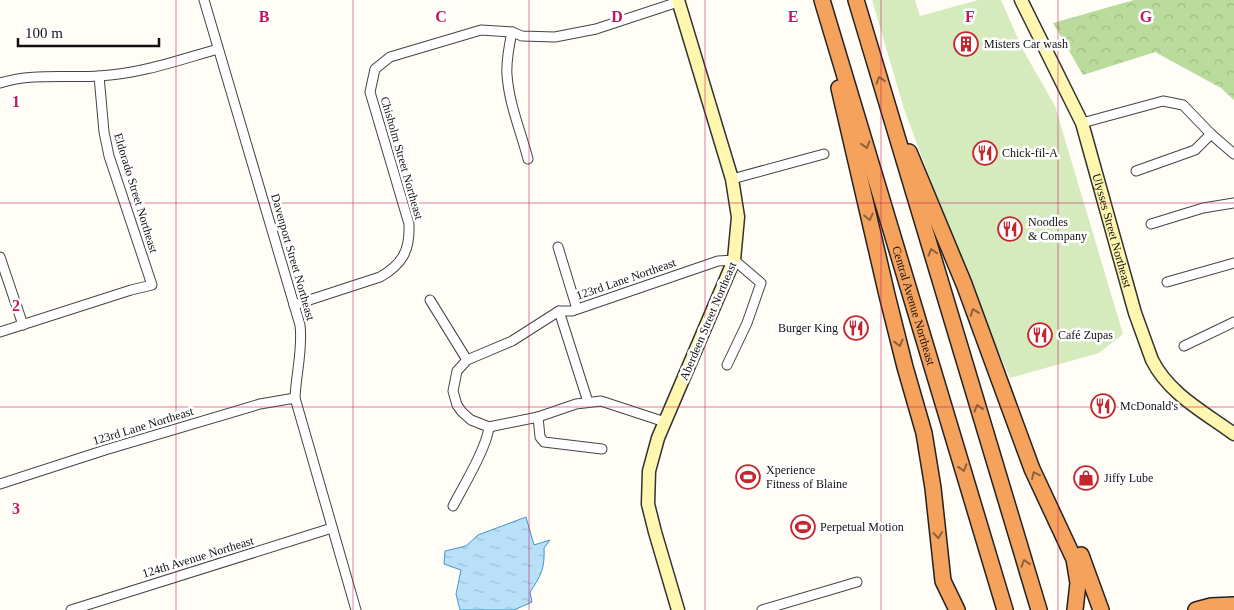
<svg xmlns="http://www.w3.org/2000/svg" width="1234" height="610" font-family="Georgia,serif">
<defs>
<pattern id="forest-crowns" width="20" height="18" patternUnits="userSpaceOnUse" patternTransform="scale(1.25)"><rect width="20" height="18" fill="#b9dc9c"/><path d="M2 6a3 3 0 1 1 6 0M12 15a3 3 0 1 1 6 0" fill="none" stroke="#9ebc85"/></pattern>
<pattern id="water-ripples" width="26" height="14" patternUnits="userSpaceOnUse" patternTransform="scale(1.25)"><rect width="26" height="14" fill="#b9e0f7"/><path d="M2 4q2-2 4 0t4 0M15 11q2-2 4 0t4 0" fill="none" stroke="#9ebfd3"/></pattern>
</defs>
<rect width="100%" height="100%" fill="#fffdf5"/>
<!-- grass -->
<path fill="#d5ebbd" d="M872 0H915L920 16 978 0H1001L1023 50 1055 106 1123 334 1099 353 1010 378 969 283 904 109Z"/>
<!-- forest -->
<path fill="url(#forest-crowns)" d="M1134 0H1234V100L1221 88 1155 52 1083 75 1053 23Z"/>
<!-- water -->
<path fill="url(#water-ripples)" stroke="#3f96cf" d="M526 517 534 545 550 540 544 548C545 568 541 576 530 592L532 602 514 610H460L456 594 461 570 444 564 445 551 466 546 478 535Z"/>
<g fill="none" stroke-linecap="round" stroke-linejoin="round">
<!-- street casing -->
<g stroke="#444" stroke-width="11">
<g id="street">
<path d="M204 0 300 325C303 350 296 373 295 398L356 610"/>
<path d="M512 32C509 46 506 61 507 75 509 104 521 132 528 159"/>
<path d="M0 83C32 73 66 78 99 76 140 74 179 60 218 49"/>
<path d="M1082 123 1163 101 1183 105 1211 134 1234 154"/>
<path d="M1136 171 1195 150 1211 134"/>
<path d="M732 179 824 154"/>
<path d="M1151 224 1203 208 1234 203"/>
<path d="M558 247 577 309"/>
<path d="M0 257 23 325"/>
<path d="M1167 282 1234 263"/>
<path d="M430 300 467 360"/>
<path d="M294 305 380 277C403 264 410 250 409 224L370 92 375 69 390 57 481 30 512 32 522 36 555 37 596 29 678 2"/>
<path d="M559 311 588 402"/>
<path d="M0 332 131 290 152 285 109 156 104 132 99 76"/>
<path d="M1184 346 1234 322"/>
<path d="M538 417 540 437 544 442 602 449"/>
<path d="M665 422 601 401 576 404 538 417 489 427 471 420 462 412 457 405 453 391 457 371 467 360 512 341 559 311H572L718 261 734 260 761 283 747 323 727 365"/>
<path d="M0 484 105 450 260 404 295 398"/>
<path d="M453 506C463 487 487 447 489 427"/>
<path d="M71 610 332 528"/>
<path d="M762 610 857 582"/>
</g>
</g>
<!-- secondary casing -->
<g stroke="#333" stroke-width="15">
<g id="secondary">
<path d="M678 0 732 179 738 217 734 260 658 438 649 471 648 504 655 532 678 610"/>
<path id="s1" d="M1021 0 1082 123 1135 313 1152 360C1169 394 1204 412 1234 434"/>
</g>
</g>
<!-- highway casing -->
<g stroke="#222" stroke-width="18">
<g id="highway">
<path id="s2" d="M822 0 1005 610"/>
<path d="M856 0 1039 610"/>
<path d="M839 88 887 295 905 367 924 433 933 488 943 581 957 610"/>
<path d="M909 152 964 284 1032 469 1074 559 1078 583 1075 610"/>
<path d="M1081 555 1101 610"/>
<path d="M1196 610 1211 606 1234 605"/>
</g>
</g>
<!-- street -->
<use href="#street" stroke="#fff" stroke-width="9"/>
<!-- secondary -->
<use href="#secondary" stroke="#fff6b0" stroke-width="12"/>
<!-- highway -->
<use href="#highway" stroke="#f5a25d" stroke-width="15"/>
</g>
<!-- one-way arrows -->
<defs><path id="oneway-chevron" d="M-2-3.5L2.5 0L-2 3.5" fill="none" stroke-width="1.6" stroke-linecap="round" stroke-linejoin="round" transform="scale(1.25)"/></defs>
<g stroke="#8e613b">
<use href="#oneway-chevron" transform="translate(880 80) rotate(-107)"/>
<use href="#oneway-chevron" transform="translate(866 145) rotate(73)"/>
<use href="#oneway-chevron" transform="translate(869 217) rotate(77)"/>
<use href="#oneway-chevron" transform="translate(932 252) rotate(-107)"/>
<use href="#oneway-chevron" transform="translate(974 312) rotate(-110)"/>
<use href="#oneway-chevron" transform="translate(899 343) rotate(76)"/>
<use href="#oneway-chevron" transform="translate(978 408) rotate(-107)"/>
<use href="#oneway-chevron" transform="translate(963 468) rotate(73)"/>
<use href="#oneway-chevron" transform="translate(1035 475) rotate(-115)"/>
<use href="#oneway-chevron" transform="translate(938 535) rotate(84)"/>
<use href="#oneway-chevron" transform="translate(1025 563) rotate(-107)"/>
</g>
<!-- grid -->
<path fill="none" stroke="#c2185b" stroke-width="1" stroke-opacity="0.55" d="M176 0V610M353 0V610M529 0V610M705 0V610M881 0V610M1058 0V610M0 203H1234M0 407H1234"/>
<!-- icons -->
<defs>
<g id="building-ring" transform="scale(1.25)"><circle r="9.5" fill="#fff" stroke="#c4262e" stroke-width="1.5"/><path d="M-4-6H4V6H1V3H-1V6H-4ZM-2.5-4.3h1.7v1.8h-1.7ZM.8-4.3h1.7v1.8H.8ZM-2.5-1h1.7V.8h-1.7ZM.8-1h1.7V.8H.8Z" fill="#c4262e"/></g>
<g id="restaurant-ring" transform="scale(1.25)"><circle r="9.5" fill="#fff" stroke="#c4262e" stroke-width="1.5"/><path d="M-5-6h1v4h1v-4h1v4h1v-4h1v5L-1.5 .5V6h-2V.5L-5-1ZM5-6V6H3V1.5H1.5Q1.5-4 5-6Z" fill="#c4262e"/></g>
<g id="stadium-ring" transform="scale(1.25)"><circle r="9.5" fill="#fff" stroke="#c4262e" stroke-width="1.5"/><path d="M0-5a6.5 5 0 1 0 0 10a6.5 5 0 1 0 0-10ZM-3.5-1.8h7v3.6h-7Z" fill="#c4262e"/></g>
<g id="shop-ring" transform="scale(1.25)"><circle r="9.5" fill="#fff" stroke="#c4262e" stroke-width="1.5"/><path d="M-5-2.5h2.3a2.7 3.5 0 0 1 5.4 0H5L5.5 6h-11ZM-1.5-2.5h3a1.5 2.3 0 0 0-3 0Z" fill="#c4262e"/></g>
</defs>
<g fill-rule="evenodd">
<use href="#building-ring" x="966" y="44"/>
<use href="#restaurant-ring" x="985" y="153"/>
<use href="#restaurant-ring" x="1010" y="229"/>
<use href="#restaurant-ring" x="856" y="328"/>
<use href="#restaurant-ring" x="1040" y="335"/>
<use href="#restaurant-ring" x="1103" y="406"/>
<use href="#stadium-ring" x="748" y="477"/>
<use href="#shop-ring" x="1086" y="478"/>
<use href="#stadium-ring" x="803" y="527"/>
</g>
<g text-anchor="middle" stroke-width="5" stroke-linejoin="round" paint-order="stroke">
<!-- poi labels -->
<g font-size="12" fill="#111" stroke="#fff" text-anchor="start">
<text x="984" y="48">Misters Car wash</text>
<text x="1002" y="157">Chick-fil-A</text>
<text x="1028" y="226">Noodles<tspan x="1028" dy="14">&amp; Company</tspan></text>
<text x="838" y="332" text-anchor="end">Burger King</text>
<text x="1058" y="339">Café Zupas</text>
<text x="1120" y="410">McDonald's</text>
<text x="766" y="474">Xperience<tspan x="766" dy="14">Fitness of Blaine</tspan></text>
<text x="1104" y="482">Jiffy Lube</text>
<text x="820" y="531">Perpetual Motion</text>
</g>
<!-- street labels -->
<g font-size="12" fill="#111" stroke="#fff">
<text transform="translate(402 158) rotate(74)" y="4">Chisholm Street Northeast</text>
<text transform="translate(136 193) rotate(73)" y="4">Eldorado Street Northeast</text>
<text dy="4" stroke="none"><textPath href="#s1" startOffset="249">Ulysses Street Northeast</textPath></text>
<text transform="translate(293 257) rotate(74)" y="4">Davenport Street Northeast</text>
<text transform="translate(626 279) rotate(-19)" y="4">123rd Lane Northeast</text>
<text dy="4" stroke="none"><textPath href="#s2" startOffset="319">Central Avenue Northeast</textPath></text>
<text transform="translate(708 321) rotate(-67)" y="4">Aberdeen Street Northeast</text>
<text transform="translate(143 426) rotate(-17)" y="4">123rd Lane Northeast</text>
<text transform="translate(198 557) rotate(-17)" y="4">124th Avenue Northeast</text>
</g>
</g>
<g font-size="16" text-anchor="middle" font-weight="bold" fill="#c2185b" stroke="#fff" stroke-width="5" stroke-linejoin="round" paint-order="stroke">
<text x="264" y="22">B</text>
<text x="441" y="22">C</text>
<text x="617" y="22">D</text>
<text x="793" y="22">E</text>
<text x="970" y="22">F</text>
<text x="1146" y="22">G</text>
<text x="16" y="107">1</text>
<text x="16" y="311">2</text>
<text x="16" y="514">3</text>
</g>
<!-- scale -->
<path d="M18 38v8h141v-8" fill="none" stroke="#111111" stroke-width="2.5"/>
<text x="25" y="38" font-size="15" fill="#111111" stroke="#ffffff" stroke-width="4" paint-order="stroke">100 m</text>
</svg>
